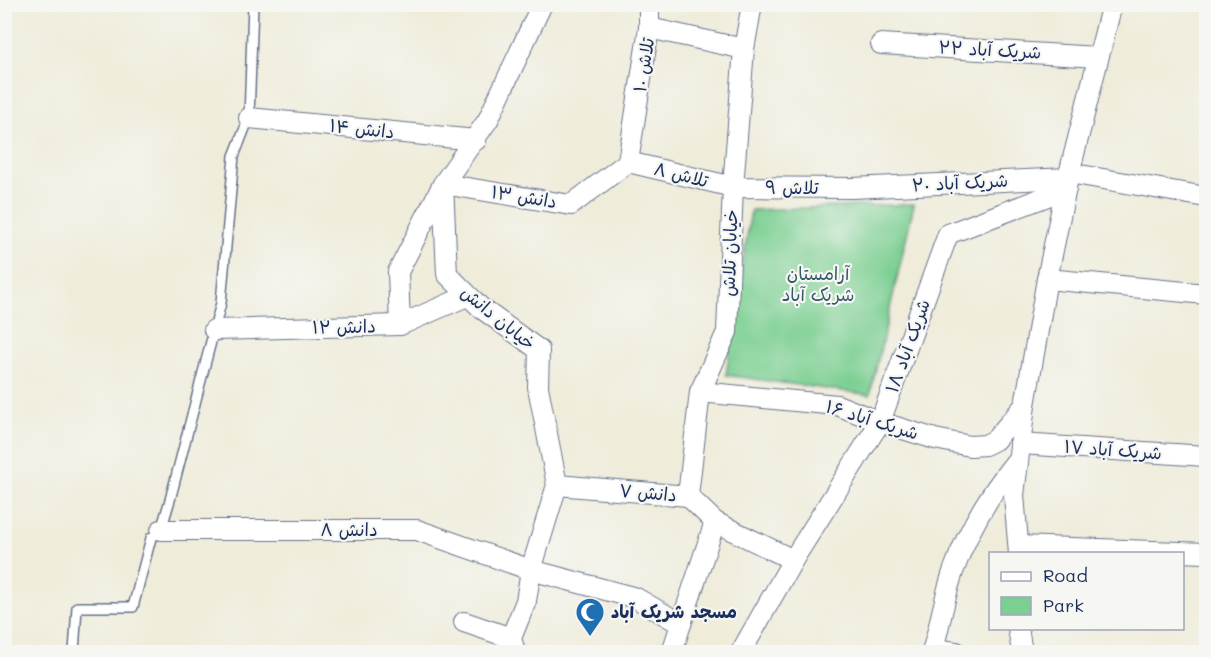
<svg xmlns="http://www.w3.org/2000/svg" width="1211" height="657" font-family="Mali,'Playpen Sans Arabic',sans-serif">
<rect width="100%" height="100%" fill="#f6f6f2"/>
<filter id="ink" filterUnits="userSpaceOnUse"><feTurbulence type="fractalNoise" baseFrequency=".0167" numOctaves="2"/><feDisplacementMap in="SourceGraphic" scale="12" xChannelSelector="R" yChannelSelector="G"/><feConvolveMatrix kernelMatrix="1 2 1 2 8 2 1 2 1" color-interpolation-filters="sRGB"/></filter>
<filter id="wash" filterUnits="userSpaceOnUse"><feTurbulence type="fractalNoise" baseFrequency=".008" numOctaves="4" result="noise"/><feDisplacementMap in="SourceGraphic" scale="24" xChannelSelector="R" yChannelSelector="G"/><feGaussianBlur stdDeviation="1.35" result="paint"/><feColorMatrix in="noise" values="0 0 0 0 0 0 0 0 0 0 0 0 0 0 0 0 0 1.4 0 .05"/><feComposite in="paint" operator="in"/></filter>
<g filter="url(#wash)">
<rect width="100%" height="100%" fill="#efecda"/>
<!-- green -->
<path fill="#7ccf92" stroke="#4c7f78" stroke-width="1.5" d="M914 204 870 395 726 375 751 210Z"/>
</g>
<g filter="url(#ink)">
<g fill="none" stroke-linecap="round" stroke-linejoin="round">
<!-- service casing -->
<g stroke="#657189" stroke-width="12">
<path id="service" d="M74 652 77 607H133L151 538 161 530 170 500 221 303 234 156 249 118 253 4"/>
</g>
<!-- minor casing -->
<g stroke="#657189" stroke-width="22">
<g id="minor">
<path d="M649 4V28"/>
<path d="M881 44 1098 57"/>
<path d="M249 118 476 140"/>
<path d="M628 162 733 187 852 188 1068 178"/>
<path d="M628 162 649 28 744 49"/>
<path d="M1069 173 1206 197"/>
<path d="M1047 279 1206 294"/>
<path d="M400 325 398 272 443 184 571 205 628 162"/>
<path d="M214 330 400 325 467 296"/>
<path d="M700 392 837 405 880 422 935 439 970 446 985 445 995 440 1025 405"/>
<path d="M1020 444 1206 456"/>
<path d="M557 485 688 496 715 522 793 560"/>
<path d="M688 496 700 392 727 332 733 187 744 49 752 4"/>
<path d="M161 530H417L531 570 636 598 681 624 715 522"/>
<path d="M1019 546 1206 553"/>
<path d="M1019 554 1014 495 1025 405 1047 279 1068 178 1112 4"/>
<path d="M464 622 511 638"/>
<path d="M1018 628 1022 652"/>
<path d="M933 649 956 652"/>
<path d="M515 652 511 638 526 601 531 570 557 485 538 387 539 350 481 308 447 274 443 184 488 120 542 4"/>
<path d="M672 652 681 624"/>
<path d="M741 652 793 560 880 422 948 234 1066 189"/>
<path d="M932 652C940 626 944 598 953 572 967 532 990 493 1017 460"/>
</g>
</g>
<!-- service -->
<use href="#service" stroke="#fff" stroke-width="9"/>
<!-- minor -->
<use href="#minor" stroke="#fff" stroke-width="20"/>
</g>
</g>
<!-- icons -->
<defs>
<g id="mosque-pin" transform="scale(1.5)"><path d="M0 17L-7.5 6A9.5 9.5 0 1 1 7.5 6Z" fill="#1f6fb2" stroke="#f6f6f2"/><path d="M3.5-4.9A6 6 0 1 0 3.5 4.9A5 5 0 1 1 3.5-4.9Z" fill="#fff"/></g>
</defs>
<g fill-rule="evenodd">
<use href="#mosque-pin" x="590" y="612"/>
</g>
<g text-anchor="middle" stroke-width="4.5" stroke-linejoin="round" paint-order="stroke">
<!-- street labels -->
<g font-size="18" fill="#1b2f5e" stroke="#f6f6f2">
<text transform="translate(990 50) rotate(3)" y="6">شریک آباد ۲۲</text>
<text transform="translate(644 65) rotate(-81)" y="6">تلاش ۱۰</text>
<text transform="translate(362 129) rotate(6)" y="6">دانش ۱۴</text>
<text transform="translate(681 175) rotate(14)" y="6">تلاش ۸</text>
<text transform="translate(960 183) rotate(-3)" y="6">شریک آباد ۲۰</text>
<text x="792" y="194">تلاش ۹</text>
<text transform="translate(524 197) rotate(9)" y="6">دانش ۱۳</text>
<text transform="translate(730 253) rotate(-88)" y="6">خیابان تلاش</text>
<text transform="translate(498 318) rotate(39)" y="6">خیابان دانش</text>
<text transform="translate(344 327) rotate(-1)" y="6">دانش ۱۲</text>
<text transform="translate(908 346) rotate(-70)" y="6">شریک آباد ۱۸</text>
<text transform="translate(872 420) rotate(17)" y="6">شریک آباد ۱۶</text>
<text transform="translate(1113 450) rotate(4)" y="6">شریک آباد ۱۷</text>
<text transform="translate(648 493) rotate(5)" y="6">دانش ۷</text>
<text x="349" y="536">دانش ۸</text>
</g>
<!-- park labels -->
<g font-size="18" fill="#33576b" stroke="#f6f6f2">
<text x="818" y="280">آرامستان<tspan x="818" dy="21">شریک آباد</tspan></text>
</g>
<!-- poi labels -->
<g font-size="18" font-weight="bold" fill="#1b2f5e" stroke="#f6f6f2" text-anchor="start">
<text x="611" y="618">مسجد شریک آباد</text>
</g>
</g>
<!-- margin -->
<rect width="1211" height="657" fill="none" stroke="#f6f6f2" stroke-width="24"/>
<!-- legend -->
<rect x="989" y="552" width="195" height="78" fill="#f6f6f2" stroke="#9ea6b7" stroke-width="1.5"/>
<rect x="1001" y="572" width="30" height="9" fill="#ffffff" stroke="#9ea6b7" stroke-width="1.5"/>
<text x="1043" y="582" font-size="18" fill="#1b2f5e">Road</text>
<rect x="1001" y="597" width="30" height="18" fill="#7ccf92" stroke="#9ea6b7" stroke-width="1.5"/>
<text x="1043" y="612" font-size="18" fill="#1b2f5e">Park</text>
</svg>
